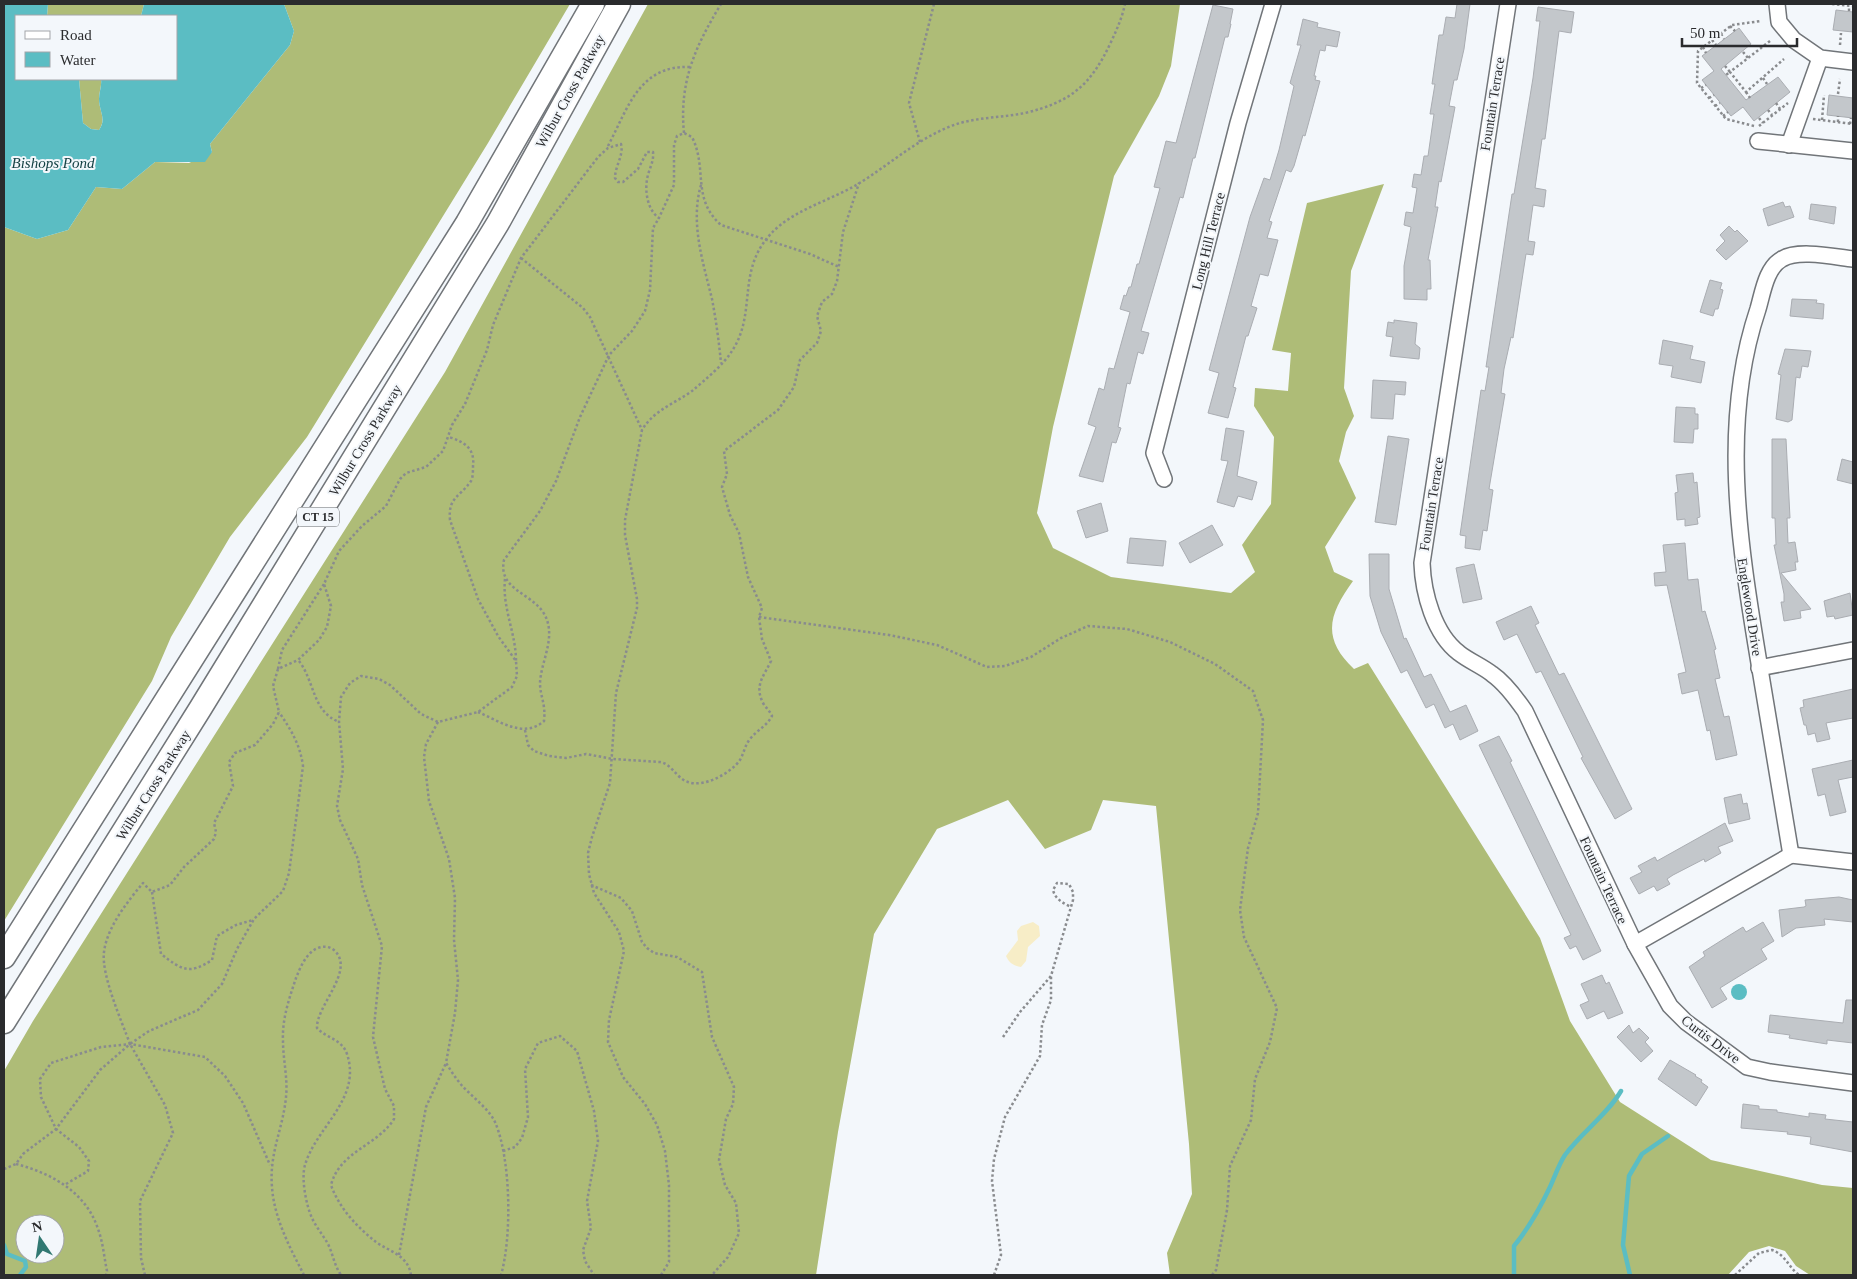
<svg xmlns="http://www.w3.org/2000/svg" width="1857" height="1279" font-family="'Times New Roman',serif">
<rect width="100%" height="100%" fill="#f3f7fb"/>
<!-- forest -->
<g fill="#aebc77" fill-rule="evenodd">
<path d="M48 4H144L141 16H47Z"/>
<path d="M284 4H570L488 143 307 437 230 537 171 637 152 681 4 921V227L37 239 68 230 96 187 122 189 155 162 189 163 212 152 210 144 290 45 294 31Z"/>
<path d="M648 4H1180L1171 66 1159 96 1114 176 1053 427 1037 513 1053 548 1111 577 1231 593 1255 572 1242 545 1271 504 1274 437 1254 406 1255 388 1288 391 1291 353 1272 350 1307 203 1384 184 1351 271 1344 388 1354 416 1346 432 1339 461 1356 498 1325 547 1334 572 1353 581C1329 614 1321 638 1354 669L1368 663 1540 938 1570 1021 1620 1102 1711 1160 1822 1185 1853 1188V1275H1810L1796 1266 1785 1251 1769 1246 1749 1252 1728 1275H1170L1167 1253 1192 1194 1189 1144 1156 806 1103 800 1091 830 1045 849 1008 800 937 829 874 934 838 1132 816 1275H4V1071L33 1021 445 372ZM25 1224H55V1254H25Z"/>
<path d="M79 79H101C102 86 99 92 99 99 99 111 107 119 99 130L91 129 83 123Z"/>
</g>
<!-- sand -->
<path fill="#f7edc7" d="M1033 922 1039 926 1040 936 1028 947 1026 961 1021 967C1014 966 1009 963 1006 956L1018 940 1017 931 1021 926Z"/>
<!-- water -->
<g fill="#5bbdc3">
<path d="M4 4H48L47 16H16V79H79L83 123 91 129 99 130C107 119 99 111 99 99 99 92 102 86 101 79H176V16H141L144 4H284L294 31 290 45 210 144 212 152 205 162H155L122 189 96 187 68 230 37 239 4 227Z"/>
<circle cx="1739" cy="992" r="8"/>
</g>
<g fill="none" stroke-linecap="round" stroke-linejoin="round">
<!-- stream -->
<g stroke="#5bbdc3" stroke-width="4.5">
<path d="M4 1245 7 1254 25 1261 26 1267 20 1275"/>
<path d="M1514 1275V1246C1529 1228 1540 1208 1550 1187 1555 1176 1559 1164 1565 1155 1582 1132 1607 1115 1621 1091"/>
<path d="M1630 1275 1623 1245 1629 1176 1642 1154 1668 1136"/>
</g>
</g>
<!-- building -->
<g fill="#c3c7cb" stroke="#aaadb2">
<path d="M1457 4H1470L1464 49 1457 80H1454L1449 106 1455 107 1441 182 1439 181 1435 207H1438L1428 260H1430L1431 289H1427V300L1404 299V266L1411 227 1404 225 1406 212 1413 213 1417 188 1412 187 1414 174 1421 175 1424 156H1428L1434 114H1430L1435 84H1432L1439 35H1443L1446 17 1455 18Z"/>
<path d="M1213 5 1233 9 1230 24H1231L1228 37H1225L1195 158H1193L1183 198 1180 197 1141 331 1149 333 1143 354 1138 352 1130 384 1127 383 1118 427 1121 428 1116 443 1112 442 1103 482 1079 476 1096 427 1088 424 1099 388 1104 390 1109 368 1114 369 1130 312 1120 309 1124 295 1126 296 1129 287H1131L1137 264H1139L1160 188 1154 187 1166 141 1176 143Z"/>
<path d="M1538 7 1574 12 1571 33 1559 31 1545 139H1542L1535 188 1546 190 1544 207 1533 205 1528 241 1535 242 1533 255 1526 254 1513 338 1511 337 1504 369 1501 393 1505 394 1489 489 1493 490 1487 531 1483 530 1480 550 1465 548 1466 536 1460 535 1481 390 1485 391 1489 367H1486L1512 194H1514L1533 78 1540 21H1536Z"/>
<path d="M1836 10 1853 12V32L1833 30Z"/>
<path d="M1303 19 1318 23 1317 27 1340 32 1337 47 1326 45 1325 51 1320 50 1314 76H1316L1315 80 1320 81 1305 136 1303 135 1294 166 1291 172 1286 170 1269 221 1272 222 1267 238 1278 240 1268 276 1260 274 1251 306 1257 308 1248 336H1246L1233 387 1236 388 1228 418 1208 413 1219 373 1209 370 1250 217 1264 178 1270 180 1279 150 1294 86 1290 83 1301 45H1297Z"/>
<path d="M1739 28 1751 44 1721 69 1746 100 1778 77 1790 92 1754 121 1743 107 1731 116 1702 80 1714 71 1702 56Z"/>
<path d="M1829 95 1853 98V118L1827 115Z"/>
<path d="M1783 202 1785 207 1790 206 1794 217 1768 226 1763 209Z"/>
<path d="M1811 204 1836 207 1834 224 1809 219Z"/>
<path d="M1729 226 1735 232 1737 230 1748 241 1726 260 1716 250 1725 241 1720 235Z"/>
<path d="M1710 280 1722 283 1720 289 1723 290 1718 309H1715L1713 316 1700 312Z"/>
<path d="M1792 299 1817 300 1816 303 1824 304 1823 319 1790 316Z"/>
<path d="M1394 320 1417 323 1415 344 1420 348 1419 359 1390 356 1393 337 1386 336 1388 322 1394 323Z"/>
<path d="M1663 340 1693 346 1690 359 1705 362 1701 383 1671 377 1673 366 1659 364Z"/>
<path d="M1785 349 1811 351 1808 367 1802 366 1800 378 1796 377 1792 420 1788 422 1776 419 1781 375 1778 374Z"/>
<path d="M1373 380 1406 382 1405 395 1395 394 1393 419 1371 418Z"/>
<path d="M1676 407 1695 408V414H1698V429H1694L1693 443 1674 442Z"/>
<path d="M1226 428 1244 431 1237 476 1257 482 1252 500 1238 496 1234 507 1217 502 1228 461 1221 460Z"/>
<path d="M1388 436 1409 439 1396 525 1375 522Z"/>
<path d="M1772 439H1786L1790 518H1787L1788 543 1795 542 1798 562H1795L1796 570 1781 573 1811 609 1800 611 1801 618 1784 621 1781 602H1784V594L1774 545H1776L1775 518H1772Z"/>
<path d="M1842 459 1853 462V484L1837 480Z"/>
<path d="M1693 473 1694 483 1697 482 1700 517 1697 518 1698 524 1685 526V519L1677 520 1675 493 1678 492 1676 475Z"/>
<path d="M1101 503 1108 531 1086 538 1077 511Z"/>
<path d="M1212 525 1223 545 1190 563 1179 543Z"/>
<path d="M1130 538 1166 541 1163 566 1127 563Z"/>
<path d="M1685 543 1688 580 1698 579 1702 612 1705 611 1716 649 1714 650 1720 678 1715 679 1724 717 1729 716 1737 755 1716 760 1710 730 1707 731 1698 690 1682 694 1678 674 1686 672 1667 585 1655 586 1654 573 1666 572 1663 545Z"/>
<path d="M1369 554H1389V589L1404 639 1406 638 1424 677 1431 674 1450 712 1466 705 1478 731 1460 740 1453 724 1445 728 1434 704 1426 708 1407 670 1401 673 1381 632 1370 596Z"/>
<path d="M1474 564 1482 599 1463 603 1456 568Z"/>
<path d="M1850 593 1853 615 1835 619 1834 616 1827 617 1824 601Z"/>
<path d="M1531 606 1539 623 1535 625 1559 675 1564 673 1632 809 1615 819 1581 758 1583 757 1541 671 1536 673 1517 634 1504 640 1496 622Z"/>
<path d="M1853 689V718L1826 723 1830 739 1817 742 1815 733 1808 735 1806 725H1804L1800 708 1804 707 1803 700Z"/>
<path d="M1499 736 1512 761 1510 762 1601 951 1583 960 1576 946 1570 949 1564 938 1571 935 1479 745Z"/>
<path d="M1853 760V777L1838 780 1846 812 1830 816 1825 794 1818 796 1812 769Z"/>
<path d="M1741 794 1743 804 1747 803 1750 819 1729 824 1724 798Z"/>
<path d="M1725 823 1733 841 1718 847 1721 853 1705 862 1704 859 1673 875 1667 879 1670 884 1657 891 1654 886 1639 894 1630 878 1642 872 1638 866 1655 857 1657 861Z"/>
<path d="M1839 897 1853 900V922L1824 919 1825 925 1796 928 1782 937 1779 910 1804 907 1806 906 1805 900Z"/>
<path d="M1763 922 1774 941 1761 949 1767 959 1720 988 1727 999 1712 1008 1689 967 1705 956 1703 952 1730 935 1743 927 1746 932Z"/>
<path d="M1602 975 1606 984 1609 982 1623 1013 1608 1019 1604 1011 1587 1019 1580 1005 1589 1001 1581 984Z"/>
<path d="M1846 1000H1853V1043L1827 1040V1044L1789 1038 1790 1035 1768 1032 1770 1015 1843 1023Z"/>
<path d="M1629 1025 1633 1033 1639 1028 1649 1038 1645 1042 1653 1051 1641 1062 1617 1037Z"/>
<path d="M1670 1060 1696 1075 1695 1076 1702 1080 1701 1082 1708 1087 1696 1106 1658 1079Z"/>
<path d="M1743 1104 1759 1106V1109L1777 1110V1112L1809 1117V1113L1826 1115 1825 1119 1853 1122V1152L1810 1144 1811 1137 1787 1134 1788 1132 1741 1128Z"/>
</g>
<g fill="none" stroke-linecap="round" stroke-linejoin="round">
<!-- minor casing -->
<g stroke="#717579" stroke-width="18">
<g id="minor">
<path d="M1508 4 1422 563C1423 593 1434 634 1459 653 1469 661 1482 666 1492 674 1505 683 1516 698 1525 711L1635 944 1670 1006 1686 1022 1747 1067 1770 1072 1853 1083"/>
<path d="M1777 4 1779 22 1794 40 1820 58 1853 62"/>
<path d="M1758 141 1853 151"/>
<path d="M1789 145 1820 58"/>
<path d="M1164 479 1154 453 1238 123 1273 4"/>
<path d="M1759 668 1853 650"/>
<path d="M1791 855C1780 789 1769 723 1758 657 1739 542 1720 422 1758 309 1763 292 1766 268 1782 259 1798 249 1835 257 1853 259"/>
<path d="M1791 855 1853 862"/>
<path d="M1635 944 1791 855"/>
</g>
</g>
<!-- highway casing -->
<g stroke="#717579" stroke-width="25">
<g id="highway">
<path d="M4 957 467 223 593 4"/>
<path d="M4 1022 200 709 498 223 619 4"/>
</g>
</g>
<!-- path -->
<g stroke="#898b8e" stroke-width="2.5" stroke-dasharray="2.5 2.5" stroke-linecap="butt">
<path d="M1832 4 1853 6"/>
<path d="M1849 11V6"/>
<path d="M1730 26 1735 31"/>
<path d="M1721 34 1724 39"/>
<path d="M1712 40 1716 45"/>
<path d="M1770 41 1730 72 1746 92 1784 59"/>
<path d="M1840 45 1841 33"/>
<path d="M1703 47 1706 53"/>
<path d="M1743 52 1748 58"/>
<path d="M1725 66 1730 72 1726 75"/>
<path d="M1763 78 1767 84"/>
<path d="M1701 88 1706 85"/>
<path d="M1746 92 1750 98"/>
<path d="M1838 94 1840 79"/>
<path d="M1709 98 1714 95"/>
<path d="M1776 103 1780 109"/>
<path d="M1715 106 1720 103"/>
<path d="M1768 110 1772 115"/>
<path d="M1723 116 1728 112"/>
<path d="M1759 118 1763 123"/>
<path d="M1813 119 1853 124"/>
<path d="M1822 120 1824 95"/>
<path d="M1838 122V116"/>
<path d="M1850 124 1851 118"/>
<path d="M1754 126 1726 119 1697 83 1698 51 1732 25 1761 21"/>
<path d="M1759 126 1788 103"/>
<path d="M684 133C679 82 695 47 721 4"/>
<path d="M920 142 909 103 934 4"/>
<path d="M608 146C628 108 639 65 690 67"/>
<path d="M701 185C690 223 703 262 712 299 716 320 719 342 721 363"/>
<path d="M521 258 583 308 590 317 642 430"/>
<path d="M505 579C502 608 516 633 516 661"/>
<path d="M759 617 889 635 937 645 987 667 1005 666 1031 657 1061 638 1088 626 1127 629 1170 642 1215 664 1253 691 1263 720 1258 813 1248 848 1240 910 1244 937 1277 1008 1270 1042 1255 1079 1251 1120 1230 1166 1227 1210 1216 1270 1212 1275"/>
<path d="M299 661C315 682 312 711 339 722"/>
<path d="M278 669 282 650 324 584"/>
<path d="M478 712C499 721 524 739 544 721 546 704 540 696 540 683 541 660 558 635 543 612 529 592 498 589 504 560L540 511 556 481 580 417 609 355 632 331 645 311 650 290 653 228 659 218"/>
<path d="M438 722 426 744 424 757 429 801 449 859 455 898 454 940 458 980 455 1013 446 1063C450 1069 454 1076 459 1082 470 1096 487 1106 495 1122 511 1159 512 1237 501 1275"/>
<path d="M525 730 528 745 534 751 549 756 566 758 586 754 613 759 660 762C672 764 676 778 688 782 704 788 731 773 740 760 744 753 745 745 750 739 757 730 767 726 772 716 770 711 766 708 763 703 754 685 764 676 771 661L762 639 759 617 762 608 748 577 739 533 730 515 722 487 727 474 724 451 778 410 794 387 800 360 817 343 821 331 817 316 822 302 832 294 837 281 843 232 859 183"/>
<path d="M591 885 621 898 632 911 642 942 647 948 654 953 677 957 702 972 712 1037 734 1087 733 1104 726 1119 719 1160 725 1185 736 1203 739 1233 728 1257 712 1275"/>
<path d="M152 892 161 954C182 970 189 975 212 960L217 936 236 925 253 920"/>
<path d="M1003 1037 1020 1012 1051 976 1073 900V892L1069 884 1057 883 1053 890C1055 899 1063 903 1071 907"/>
<path d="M503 1151 515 1147 522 1138 528 1117 525 1069 538 1043 560 1036 577 1051 594 1111 598 1141 587 1201 591 1228 583 1250 585 1261 594 1275"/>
<path d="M16 1164C51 1173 86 1192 98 1229 103 1242 104 1257 107 1271L106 1275"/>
<path d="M4 1169 16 1164 23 1154 56 1129 100 1070 130 1044C122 1022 101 975 104 952 107 927 128 901 143 883L152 892 170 885 184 867 214 839 216 832 214 823 233 786 229 762 235 753 255 745 273 724 279 712 273 686 278 669 298 660 319 640 327 627 331 606 324 584 339 551 362 526 386 506 400 479 406 473 426 467 443 451 452 425 465 404 487 350 493 325 521 258 598 157 608 148 621 144C624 155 615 166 615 178L618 182H623L638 169 647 152H653C654 161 650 167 648 175 644 189 647 210 659 218L674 185V145L677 136 684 133 692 137C708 169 691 198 721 225L810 254 839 267"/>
<path d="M66 1184 88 1171 89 1161 79 1147 56 1129 41 1097 40 1079 51 1063 101 1047 130 1044 205 1057 225 1076 243 1103 270 1165"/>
<path d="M399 1255 426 1107 446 1063"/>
<path d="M145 1275 141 1258 140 1201 173 1133 165 1105 130 1044 149 1031 198 1010 222 984 237 949 254 919 283 891 289 873 303 766C300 744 291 730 279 712"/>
<path d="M304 1275C290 1248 274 1218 272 1187 269 1153 283 1129 286 1097 288 1079 283 1059 283 1041 282 1019 289 999 296 978 300 968 305 956 314 950 320 946 329 945 335 951 355 971 316 1006 317 1028 326 1038 342 1039 347 1054 362 1099 316 1127 305 1165 301 1178 306 1205 312 1218 316 1227 323 1235 328 1244 333 1254 334 1265 341 1275"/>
<path d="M411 1275C408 1255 390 1252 376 1242 357 1227 339 1208 331 1185 340 1151 377 1146 394 1119V1106L385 1089 373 1037 382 946 362 885 358 859 340 820 337 806 343 769 339 722 341 697 350 683 361 676 379 679 390 685 421 714 438 722 478 712 512 687 517 676 516 661 498 636 478 599 450 520C448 497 459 498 471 481 473 478 473 471 473 466 475 449 465 442 449 437"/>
<path d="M661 1275 669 1262V1185L665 1151 657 1125 645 1104 623 1077 608 1042 609 1020 624 951 619 932 594 893 589 874 588 853 592 837 610 783 616 693 637 608V599L625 535V520L642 430C654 410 674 404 692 391 705 380 723 365 732 351 759 310 733 266 778 227 800 208 833 199 858 184 889 165 916 140 951 126 975 117 1000 118 1025 113 1071 102 1091 85 1111 42 1117 29 1122 18 1125 4"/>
<path d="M994 1275 1001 1255 992 1181 994 1159 1005 1117 1040 1056 1042 1025 1051 1000V976"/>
<path d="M1735 1275 1759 1253 1772 1250C1786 1255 1788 1267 1799 1275"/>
</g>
<!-- minor -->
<use href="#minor" stroke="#fff" stroke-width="15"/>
<!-- highway -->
<use href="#highway" stroke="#fff" stroke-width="22"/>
</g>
<g text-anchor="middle" stroke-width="4" stroke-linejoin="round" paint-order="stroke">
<!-- shield labels -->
<rect fill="#f3f7fb" stroke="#66686b" stroke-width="1" x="297" y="507.5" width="42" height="19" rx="4"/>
<g font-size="12" font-weight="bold" fill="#2a2b2d">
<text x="318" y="521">CT 15</text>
</g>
<!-- street labels -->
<g font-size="14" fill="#2a2b2d" stroke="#f3f7fb">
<text transform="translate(570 91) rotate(-61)" y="5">Wilbur Cross Parkway</text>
<text transform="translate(1492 104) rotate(-81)" y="5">Fountain Terrace</text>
<text transform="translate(1208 241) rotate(-76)" y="5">Long Hill Terrace</text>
<text transform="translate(365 440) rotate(-59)" y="5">Wilbur Cross Parkway</text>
<text transform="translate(1431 504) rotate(-81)" y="5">Fountain Terrace</text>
<text transform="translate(1750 607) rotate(81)" y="5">Englewood Drive</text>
<text transform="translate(153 785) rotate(-58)" y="5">Wilbur Cross Parkway</text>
<text transform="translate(1604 880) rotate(65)" y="5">Fountain Terrace</text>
<text transform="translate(1711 1039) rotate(37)" y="5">Curtis Drive</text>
</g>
<!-- water labels -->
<g font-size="15" font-style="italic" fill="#144144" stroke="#f3f7fb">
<text x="53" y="168">Bishops Pond</text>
</g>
</g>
<!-- border -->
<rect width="1857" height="1279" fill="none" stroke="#2a2b2d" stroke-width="10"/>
<!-- legend -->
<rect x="15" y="15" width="162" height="65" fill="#f3f7fb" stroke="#a3a5a9"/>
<rect x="25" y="31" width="25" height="8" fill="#ffffff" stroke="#a3a5a9"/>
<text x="60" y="40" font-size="15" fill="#2a2b2d">Road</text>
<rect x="25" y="52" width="25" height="15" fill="#5bbdc3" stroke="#a3a5a9"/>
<text x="60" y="65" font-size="15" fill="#2a2b2d">Water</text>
<!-- north arrow -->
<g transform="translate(40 1239) rotate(347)"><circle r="24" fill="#f3f7fb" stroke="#a3a5a9"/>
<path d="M0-4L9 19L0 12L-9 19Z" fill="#317872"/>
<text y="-8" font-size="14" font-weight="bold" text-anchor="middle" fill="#2a2b2d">N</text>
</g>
<!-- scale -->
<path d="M1682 38v8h115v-8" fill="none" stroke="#2a2b2d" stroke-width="2.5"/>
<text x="1690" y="38" font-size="15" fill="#2a2b2d" stroke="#f3f7fb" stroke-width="4" paint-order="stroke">50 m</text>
</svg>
